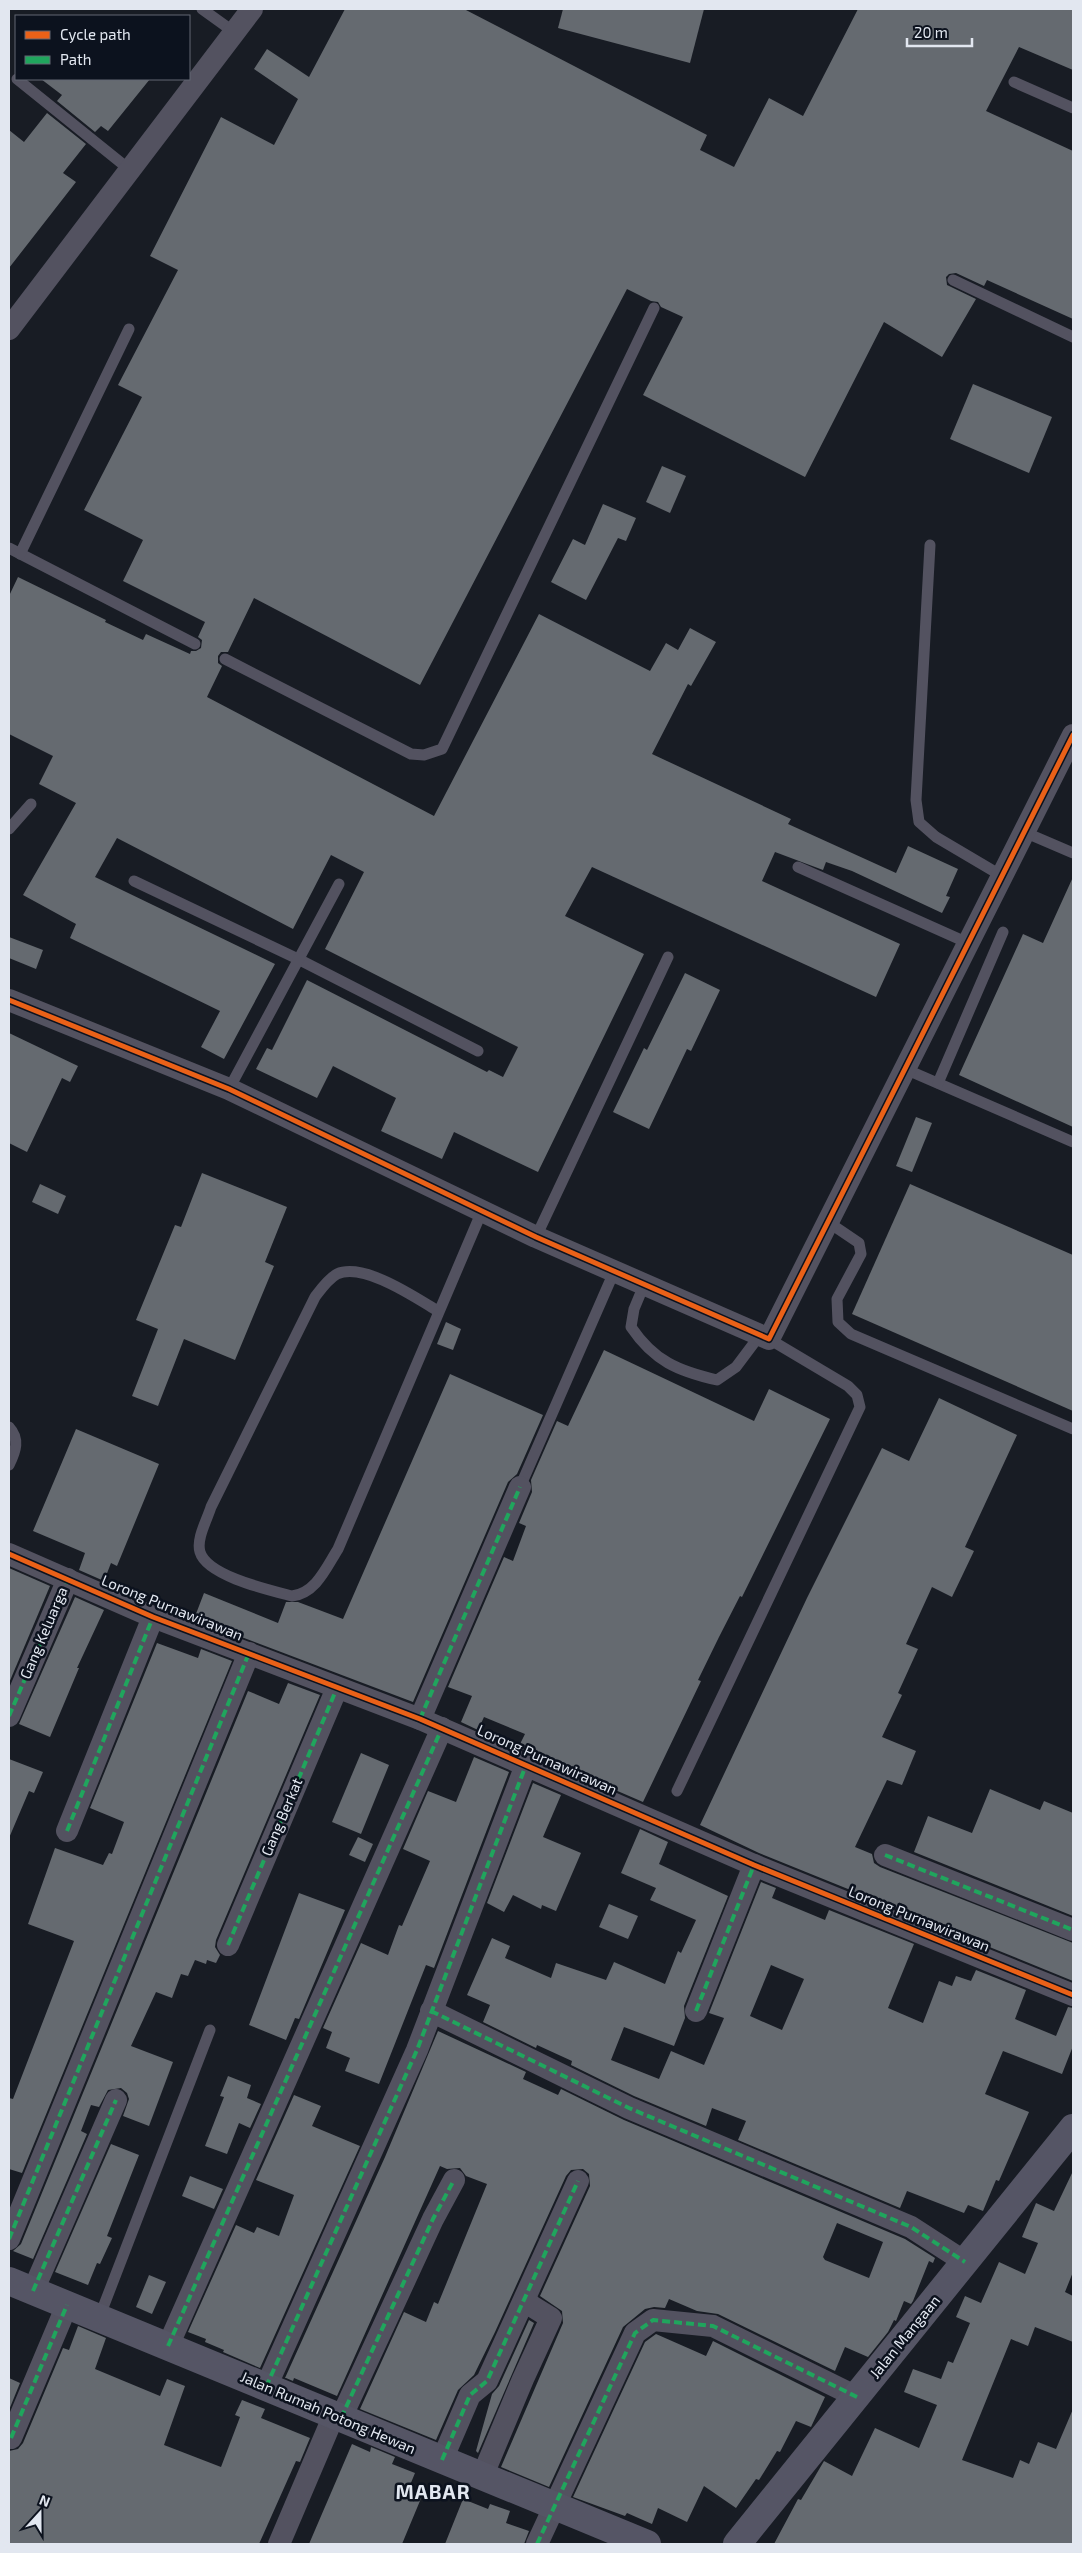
<svg xmlns="http://www.w3.org/2000/svg" width="1082" height="2553" font-family="'Exo 2',sans-serif">
<rect width="100%" height="100%" fill="#181c24"/>
<!-- building -->
<g fill="#656a70" fill-rule="evenodd">
<path d="M345 9H464L707 135 700 150 734 167 769 98 803 116 858 9H1073V70L1019 47 986 111 1073 151V319L987 280 984 286 956 273 949 274 946 277 947 285 976 299 942 357 884 322 805 477 643 395 683 317 661 307 658 302 651 301 627 289 420 685 254 598 228 652H221L218 656V663L222 666 207 697 434 816 539 614 650 671 666 643 678 650 690 628 716 642 691 686 688 684 652 754 791 819 788 824 896 873 908 846 958 869 946 896 950 897 942 913 852 871 826 862 823 870 775 852 762 881 900 944 876 997 592 867 565 916 644 954 538 1172 454 1132 442 1159 381 1131 396 1098 333 1066 317 1098 256 1069 267 1048 272 1050 307 980 487 1072 489 1070 503 1077 518 1047 325 949 364 872 331 855 293 929 117 838 95 877 275 964 224 1059 201 1047 220 1011 70 938 76 924 23 895 76 803 39 784 53 756 9 734V596L18 577 106 620 105 622 143 640 146 634 190 654 191 651H196L201 648 202 640 198 637 205 622 123 581 143 540 84 510 142 397 118 385 178 270 150 256 221 117 274 145 298 99 254 69 267 49 309 77Z"/>
<path d="M563 9H704L690 63 558 28Z"/>
<path d="M41 79H150L108 131 101 126 95 132 57 101 62 95Z"/>
<path d="M47 113 86 144 63 173 76 182 9 268V130L24 142Z"/>
<path d="M973 384 1052 417 1029 473 950 439Z"/>
<path d="M662 466 686 476 670 513 646 502Z"/>
<path d="M603 504 636 518 626 541 618 538 586 600 551 582 573 539 585 545Z"/>
<path d="M1073 877V1127L959 1075 1023 934 1043 943Z"/>
<path d="M9 937 43 950 36 969 9 958Z"/>
<path d="M685 973 720 990 691 1051 687 1049 649 1129 613 1112 644 1048 647 1050Z"/>
<path d="M9 1033 78 1066 70 1082 62 1078 27 1152 9 1143Z"/>
<path d="M916 1117 932 1123 912 1172 896 1166Z"/>
<path d="M202 1173 287 1207 265 1262 274 1266 235 1360 184 1339 158 1406 132 1396 158 1329 136 1320 175 1225 181 1227Z"/>
<path d="M40 1184 66 1196 58 1214 32 1202Z"/>
<path d="M910 1184 1073 1255V1411L852 1314Z"/>
<path d="M446 1322 461 1329 453 1350 437 1344Z"/>
<path d="M604 1350 754 1421 769 1389 830 1419 742 1597 740 1596 719 1637 698 1680 701 1681 643 1802 518 1748 525 1734 484 1717 478 1730 461 1722 472 1696 448 1687 504 1557 513 1561 526 1526 519 1523 532 1492 531 1480 557 1421 568 1426Z"/>
<path d="M450 1374 543 1415 517 1474 508 1482 413 1702 194 1619 204 1593 278 1623 286 1602H298L343 1619Z"/>
<path d="M939 1398 1017 1435 965 1547 974 1551 952 1597 932 1587 906 1644 918 1649 898 1693 902 1695 882 1737 916 1751 902 1785 887 1780 855 1847 872 1854 874 1863 880 1867 1073 1943V1981L987 1946 988 1941 943 1924 942 1927 759 1853 700 1825 807 1598 882 1448 909 1461Z"/>
<path d="M76 1429 159 1464 117 1566 111 1563 104 1581 79 1570 85 1553 33 1531Z"/>
<path d="M9 1568 50 1586 9 1683Z"/>
<path d="M75 1597 104 1610 77 1668H79L50 1737 19 1724Z"/>
<path d="M157 1643 198 1658 201 1649 232 1661 22 2173 9 2169V2098L13 2099 74 1941 28 1924 55 1848 103 1865 109 1853 112 1854 124 1822 90 1808Z"/>
<path d="M288 1683 320 1695 216 1940 215 1947 220 1955 216 1963 207 1960 206 1964 195 1960 188 1976 181 1974 172 1998 156 1992 131 2046 173 2062 149 2126 123 2116 129 2099 127 2093 121 2088 108 2090 99 2107 91 2105 81 2131 87 2134 33 2259 13 2251 21 2244 248 1691 279 1704Z"/>
<path d="M361 1753 389 1765 361 1834 332 1822Z"/>
<path d="M474 1757 509 1772 434 1968 426 1965 379 2084 345 2071 350 2058 326 2048 332 2032 323 2028 361 1943 388 1955 399 1925 402 1926 430 1861 403 1849 428 1791 456 1802Z"/>
<path d="M9 1759 43 1772 34 1793 29 1791 9 1838Z"/>
<path d="M533 1783 561 1795 543 1837 581 1853 556 1911 542 1905 541 1909 513 1895 504 1912 487 1903Z"/>
<path d="M990 1789 1040 1810 1044 1801 1073 1813V1916L914 1852 928 1816 972 1833Z"/>
<path d="M640 1829 668 1842 659 1864 728 1896 684 2006 685 2018 674 2046 624 2027 611 2060 659 2079 671 2051 704 2065 724 2018 709 2013 761 1882 776 1888 772 1898 825 1920 829 1910 914 1944 888 2008 923 2023 939 1981 952 1986 956 1976 971 1981 976 1970 1026 1990 1015 2019 1056 2036 1068 2007 1073 2008V2046L1062 2074 1003 2051 985 2094 1029 2112 999 2181 996 2180 983 2211 968 2205 964 2213 907 2191 900 2208 738 2140 746 2121 712 2108 706 2126 634 2096 571 2065 572 2061 537 2045 536 2048 483 2022 490 2005 467 1995 492 1938 510 1946 505 1958 551 1978 556 1963 606 1980 614 1962 665 1984 678 1951 681 1953 696 1920 650 1900 656 1888 621 1873ZM771 1965 804 1979 782 2030 750 2016Z"/>
<path d="M358 1837 373 1844 365 1862 349 1855Z"/>
<path d="M299 1893 345 1910 299 2019 295 2018 286 2040 249 2025Z"/>
<path d="M609 1904 638 1916 628 1939 599 1927Z"/>
<path d="M438 2031 526 2072 523 2079 558 2095 561 2089 624 2120 905 2239 935 2258 933 2263 929 2261 913 2301 911 2304 904 2301 896 2321 894 2320 888 2332 868 2357 845 2347 835 2371 718 2314 697 2311 669 2299 665 2308 654 2307 645 2309 623 2327 549 2487 501 2467 563 2323 562 2311 540 2296 590 2186 589 2174 583 2169 571 2170 566 2176 495 2332 474 2375 458 2390 436 2440 360 2409 404 2312 426 2322 434 2302 438 2304 487 2184 466 2176 460 2168 447 2169 440 2166 337 2396 294 2378 293 2381 286 2378H285L385 2157ZM837 2223 883 2242 869 2278 825 2260 823 2257Z"/>
<path d="M228 2076 251 2085 247 2098 261 2104 250 2128 239 2123 227 2154 205 2146 224 2097 220 2096Z"/>
<path d="M294 2095 321 2106 312 2126 360 2146 260 2368 223 2352 224 2350 205 2342 206 2339 188 2332 236 2225 254 2233 257 2227 279 2236 294 2195 256 2180Z"/>
<path d="M111 2144 139 2155 107 2236 112 2238 100 2264 97 2263 88 2285 55 2272Z"/>
<path d="M1073 2171V2272L1065 2292 1073 2296V2342L1035 2327 1028 2346 1011 2339 962 2460 1013 2478 1020 2460 1029 2464 1038 2442 1056 2449 1073 2409V2544H774L798 2499 801 2500 824 2461 852 2476 875 2428 919 2448 937 2405 904 2392 913 2369 941 2379 948 2361 953 2363 970 2323 956 2317 965 2296 981 2303 999 2262 1025 2274 1038 2243 1022 2237 1036 2203 1054 2211Z"/>
<path d="M190 2176 223 2189 214 2209 182 2196Z"/>
<path d="M149 2275 166 2282 152 2314 136 2307Z"/>
<path d="M529 2320 534 2323 478 2453 476 2451 492 2394 499 2386Z"/>
<path d="M78 2326 106 2338 95 2369 160 2396 167 2379 185 2386 164 2445 221 2467 240 2417 235 2415 242 2400 265 2409 261 2418 310 2438 300 2462 296 2461 259 2544H9V2451L18 2449 23 2443 63 2348 69 2350Z"/>
<path d="M656 2334 706 2356 713 2341 825 2397 811 2427 796 2421 780 2452 777 2451 759 2480 756 2479 736 2508 704 2486 687 2522 658 2508 652 2524 627 2513 625 2516 573 2497 645 2342Z"/>
<path d="M9 2378 20 2383 9 2410Z"/>
<path d="M352 2444 370 2452 371 2447 395 2457 392 2464 415 2473 408 2490 422 2496 402 2544H309Z"/>
<path d="M463 2499 488 2509 490 2504 510 2511 506 2523 529 2531 524 2544H445Z"/>
</g>
<g fill="none" stroke-linecap="round" stroke-linejoin="round">
<!-- lane -->
<g stroke="#535260" stroke-width="11">
<path d="M202 9 234 32"/>
<path d="M17 79 130 170"/>
<path d="M1014 82 1073 108"/>
<path d="M953 280 1073 337"/>
<path d="M930 545 916 800 919 822 936 837 1002 876"/>
<path d="M9 548 195 644"/>
<path d="M20 554 129 329"/>
<path d="M225 659 411 754 424 755 442 749 654 308"/>
<path d="M9 829 31 804"/>
<path d="M1024 832 1073 853"/>
<path d="M798 867 968 943"/>
<path d="M134 881 298 959 478 1051"/>
<path d="M905 1069 1073 1142"/>
<path d="M938 1083 1003 932"/>
<path d="M229 1089 339 884"/>
<path d="M828 1222 859 1243 861 1254 837 1299 838 1322 851 1334 1073 1429"/>
<path d="M536 1237 668 957"/>
<path d="M644 1285 634 1309 631 1327C654 1361 678 1371 717 1380L736 1367 760 1335"/>
<path d="M438 1311C416 1298 364 1262 337 1274 328 1279 321 1289 315 1297L211 1507C207 1520 196 1539 200 1552 207 1576 269 1590 292 1596 316 1593 326 1568 338 1549L482 1211"/>
<path d="M9 1427C20 1439 16 1451 9 1465"/>
<path d="M520 1487 614 1272"/>
<path d="M677 1791 860 1407 857 1395 848 1386 769 1339"/>
<path d="M99 2318 210 2030"/>
</g>
<!-- street -->
<g stroke="#535260" stroke-width="22">
<path d="M9 329 252 9"/>
<path d="M9 1000 229 1089 536 1237 769 1339 1073 735"/>
<path d="M9 1554 153 1617 420 1719 754 1865 1073 1995"/>
<path d="M9 1716 68 1579"/>
<path d="M420 1719 520 1487"/>
<path d="M67 1831 153 1617"/>
<path d="M885 1855 1073 1930"/>
<path d="M228 1945 337 1688"/>
<path d="M431 2011 629 2108 911 2227 965 2262"/>
<path d="M696 2011 754 1865"/>
<path d="M9 2239 249 1653"/>
<path d="M33 2291 116 2100"/>
<path d="M168 2346 442 1728"/>
<path d="M266 2387 417 2050 526 1765"/>
<path d="M341 2418 433 2219 454 2180"/>
<path d="M11 2438 67 2305"/>
<path d="M442 2460 470 2395 487 2381 578 2181"/>
<path d="M482 2477 523 2379 551 2318 530 2305 526 2299"/>
<path d="M279 2544 334 2415"/>
<path d="M537 2544 635 2333 653 2320 713 2326 857 2397"/>
</g>
<!-- secondary -->
<g stroke="#555565" stroke-width="28">
<path d="M9 2281 647 2544"/>
<path d="M737 2544 1073 2128"/>
</g>
<!-- quiet -->
<g stroke="#20a55d" stroke-width="4" stroke-dasharray="8 4" stroke-linecap="butt">
<path d="M9 1716 68 1579"/>
<path d="M420 1719 520 1487"/>
<path d="M67 1831 153 1617"/>
<path d="M885 1855 1073 1930"/>
<path d="M228 1945 337 1688"/>
<path d="M431 2011 629 2108 911 2227 965 2262"/>
<path d="M696 2011 754 1865"/>
<path d="M9 2239 249 1653"/>
<path d="M33 2291 116 2100"/>
<path d="M168 2346 442 1728"/>
<path d="M266 2387 417 2050 526 1765"/>
<path d="M341 2418 433 2219 454 2180"/>
<path d="M11 2438 67 2305"/>
<path d="M442 2460 470 2395 487 2381 578 2181"/>
<path d="M537 2544 635 2333 653 2320 713 2326 857 2397"/>
</g>
<!-- cycleway casing -->
<g stroke="#0c121e" stroke-width="8">
<g id="cycleway">
<path d="M9 1000 229 1089 536 1237 769 1339 1073 735"/>
<path d="M9 1554 153 1617 420 1719 754 1865 1073 1995"/>
</g>
</g>
<!-- cycleway -->
<use href="#cycleway" stroke="#ea6118" stroke-width="5"/>
</g>
<g text-anchor="middle" stroke-width="5" stroke-linejoin="round" paint-order="stroke">
<!-- street labels -->
<g font-size="15" fill="#e2e7f0" stroke="#0c121e">
<text transform="translate(172 1608) rotate(22)" y="5">Lorong Purnawirawan</text>
<text transform="translate(44 1633) rotate(-67)" y="5">Gang Keluarga</text>
<text transform="translate(547 1760) rotate(24)" y="5">Lorong Purnawirawan</text>
<text transform="translate(282 1817) rotate(-67)" y="5">Gang Berkat</text>
<text transform="translate(919 1919) rotate(22)" y="5">Lorong Purnawirawan</text>
<text transform="translate(905 2337) rotate(-51)" y="5">Jalan Mangaan</text>
<text transform="translate(328 2413) rotate(23)" y="5">Jalan Rumah Potong Hewan</text>
</g>
<!-- district labels -->
<g font-size="20" font-weight="bold" letter-spacing="1" fill="#e2e7f0" stroke="#0c121e">
<text x="433" y="2499">MABAR</text>
</g>
</g>
<!-- border -->
<rect width="1082" height="2553" fill="none" stroke="#e2e7f0" stroke-width="20"/>
<!-- legend -->
<rect x="15" y="15" width="175" height="65" fill="#0c121e" stroke="#626772"/>
<rect x="25" y="31" width="25" height="8" fill="#ea6118" stroke="#626772"/>
<text x="60" y="40" font-size="15" fill="#e2e7f0">Cycle path</text>
<rect x="25" y="56" width="25" height="8" fill="#20a55d" stroke="#626772"/>
<text x="60" y="65" font-size="15" fill="#e2e7f0">Path</text>
<!-- north arrow -->
<g transform="translate(40 2513) rotate(21)" stroke="#0c121e" stroke-width="4" paint-order="stroke">
<path d="M0-4L9 19L0 12L-9 19Z" fill="#e2e7f0"/>
<text y="-8" font-size="14" font-weight="bold" text-anchor="middle" fill="#e2e7f0">N</text>
</g>
<!-- scale -->
<path d="M907 38v8h65v-8" fill="none" stroke="#e2e7f0" stroke-width="2.5"/>
<text x="914" y="38" font-size="15" fill="#e2e7f0" stroke="#0c121e" stroke-width="4" paint-order="stroke">20 m</text>
</svg>
